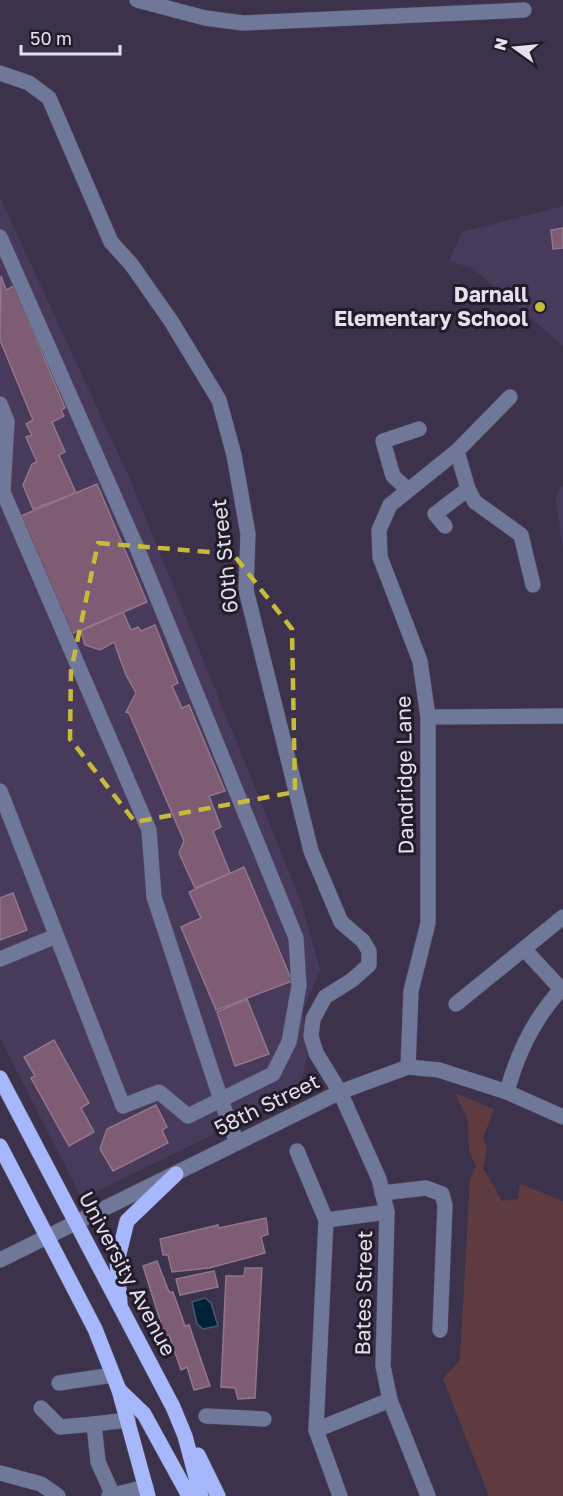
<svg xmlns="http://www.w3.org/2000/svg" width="563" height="1496" font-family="'Golos Text',sans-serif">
<rect width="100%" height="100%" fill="#3d324b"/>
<!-- built -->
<g fill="#483a5a">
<path d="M0 197 130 479 301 901 320 970 303 1010 307 1055 300 1092 82 1199 0 1038Z"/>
<path d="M563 206V346L472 268 449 261 462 232Z"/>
<path d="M563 486V548L555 496Z"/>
</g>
<!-- green -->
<path fill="#5e3b41" d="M455 1093 494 1109 483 1138 487 1148 483 1168 502 1201 518 1199 520 1184 563 1201V1496H489L443 1379 460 1360 470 1180 476 1166 469 1151 468 1121Z"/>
<!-- water -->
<path fill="#002136" stroke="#455a6e" stroke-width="1.5" d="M205 1298 211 1303 218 1326 203 1329 197 1324 192 1302Z"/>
<!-- building -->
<g fill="#7d5c74" stroke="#93768b" stroke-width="1.5">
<path d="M563 228V248L553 249 551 230Z"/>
<path d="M1 276 6 290 14 286 65 408 61 410 64 416 52 422 65 452 59 455 76 493 33 509 23 485 32 464 37 462 26 437 32 435 26 424 33 420 0 340Z"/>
<path d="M97 484 147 602 71 634 21 516Z"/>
<path d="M123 612 131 630 138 627 141 631 155 625 178 683 172 686 182 708 189 705 225 791 209 796 221 827 213 831 230 873 195 888 179 853 184 841 129 713 126 712 136 693 126 675 114 642 100 650 85 645 81 631Z"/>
<path d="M244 867 292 981 216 1010 181 927 201 918 189 892Z"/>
<path d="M13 893 27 930 0 940V898Z"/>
<path d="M247 999 269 1054 235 1066 217 1012Z"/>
<path d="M54 1040 89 1103 81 1108 94 1132 69 1146 31 1078 35 1076 24 1057Z"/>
<path d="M156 1105 167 1127 162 1130 168 1143 113 1171 100 1149 107 1129Z"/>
<path d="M266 1218 268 1234 261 1237 265 1253 209 1268 172 1272 168 1255H163L160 1239 218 1225 219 1228Z"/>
<path d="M157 1261 169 1292H173L185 1326 189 1325 210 1386 194 1390 187 1367 181 1370 169 1335 165 1336 143 1266Z"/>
<path d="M245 1268H262L255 1398 238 1399 235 1388 221 1387 226 1276H244Z"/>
<path d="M214 1271 218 1287 180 1295 176 1279Z"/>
</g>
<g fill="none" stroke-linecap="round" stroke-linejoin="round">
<!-- minor casing -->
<g stroke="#584e65" stroke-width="16">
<g id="minor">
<path d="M137 0 205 18 243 23 524 10"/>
<path d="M0 73 29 83 49 98 111 242 131 264 171 321 219 400 234 455 248 534 246 590 311 851 341 922 363 941 369 951V965L352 980 325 997 313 1019 311 1036 316 1053 340 1092 379 1179 387 1212 383 1366 390 1400 428 1496"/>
<path d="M0 237 137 548 296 938 299 986 289 1042 273 1074 188 1116 159 1092 123 1106 0 791"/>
<path d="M0 404 7 421 3 492 149 830 154 897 221 1100 237 1143"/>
<path d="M407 489 393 476 383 441 419 429"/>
<path d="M468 489 475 502 521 535 533 585"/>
<path d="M445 526 435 514 468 489 457 451"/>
<path d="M428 717 563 716"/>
<path d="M524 949 561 989"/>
<path d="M0 959 56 936"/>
<path d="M456 1004 563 917"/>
<path d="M408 1067 411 991 428 923V717L420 661 380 557 379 530 390 505 457 451 510 397"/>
<path d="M507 1092C517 1054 535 1017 563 987"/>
<path d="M297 1151 326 1220"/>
<path d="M382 1193 426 1188 442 1194 445 1205 440 1330"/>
<path d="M0 1260 340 1092 408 1067 439 1070 507 1092 563 1117"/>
<path d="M59 1383 113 1375"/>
<path d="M41 1408 60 1427 94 1424 98 1462 112 1493"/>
<path d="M206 1416 264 1419"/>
<path d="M94 1424 128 1420"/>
<path d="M316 1430 390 1400"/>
<path d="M0 1473 41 1484 58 1496"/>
<path d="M109 1496 146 1487"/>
<path d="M340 1496 316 1430 326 1220 387 1212"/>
</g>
</g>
<!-- major casing -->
<g stroke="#584e65" stroke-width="16">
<g id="major">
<path d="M0 1078 173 1407 185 1436 201 1496"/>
<path d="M0 1146 95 1329 119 1390 148 1496"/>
<path d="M120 1303 117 1262 127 1221 176 1174"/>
<path d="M119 1390 144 1414 189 1496"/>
<path d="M198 1455 218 1496"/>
</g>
</g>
<!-- minor -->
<use href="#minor" stroke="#6f7899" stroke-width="15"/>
<!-- major -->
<use href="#major" stroke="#a6b8fb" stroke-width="15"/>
</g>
<!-- marked area -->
<path fill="none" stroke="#c8bb3b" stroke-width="4.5" stroke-dasharray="12 8" stroke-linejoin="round" d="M98 543 233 554 292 629 295 792 135 822 70 739 71 671Z"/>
<!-- markers -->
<circle fill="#c8bb3b" stroke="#211c28" stroke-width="2" cx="540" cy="307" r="6"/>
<g text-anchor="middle" stroke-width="6" stroke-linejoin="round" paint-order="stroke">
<!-- poi labels -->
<g font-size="21" font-weight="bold" fill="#e5dfef" stroke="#211c28" text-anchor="end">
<text x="528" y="302">Darnall<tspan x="528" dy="24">Elementary School</tspan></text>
</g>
<!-- street labels -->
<g font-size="21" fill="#e5dfef" stroke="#211c28">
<text transform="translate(225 556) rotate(-96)" y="7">60th Street</text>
<text transform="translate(405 775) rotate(-91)" y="7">Dandridge Lane</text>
<text transform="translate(267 1105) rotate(-26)" y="7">58th Street</text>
<text transform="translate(127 1274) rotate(62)" y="7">University Avenue</text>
<text transform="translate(364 1293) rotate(-89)" y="7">Bates Street</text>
</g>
</g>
<!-- north arrow -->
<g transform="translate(515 48) rotate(285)" stroke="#211c28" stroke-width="4.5" paint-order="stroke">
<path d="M0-4.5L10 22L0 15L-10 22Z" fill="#e5dfef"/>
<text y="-9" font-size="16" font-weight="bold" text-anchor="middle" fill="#e5dfef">N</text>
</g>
<!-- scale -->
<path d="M21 45v9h99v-9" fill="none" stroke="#e5dfef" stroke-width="3"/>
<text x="30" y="45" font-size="18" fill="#e5dfef" stroke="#211c28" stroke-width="4.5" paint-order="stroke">50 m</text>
</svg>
